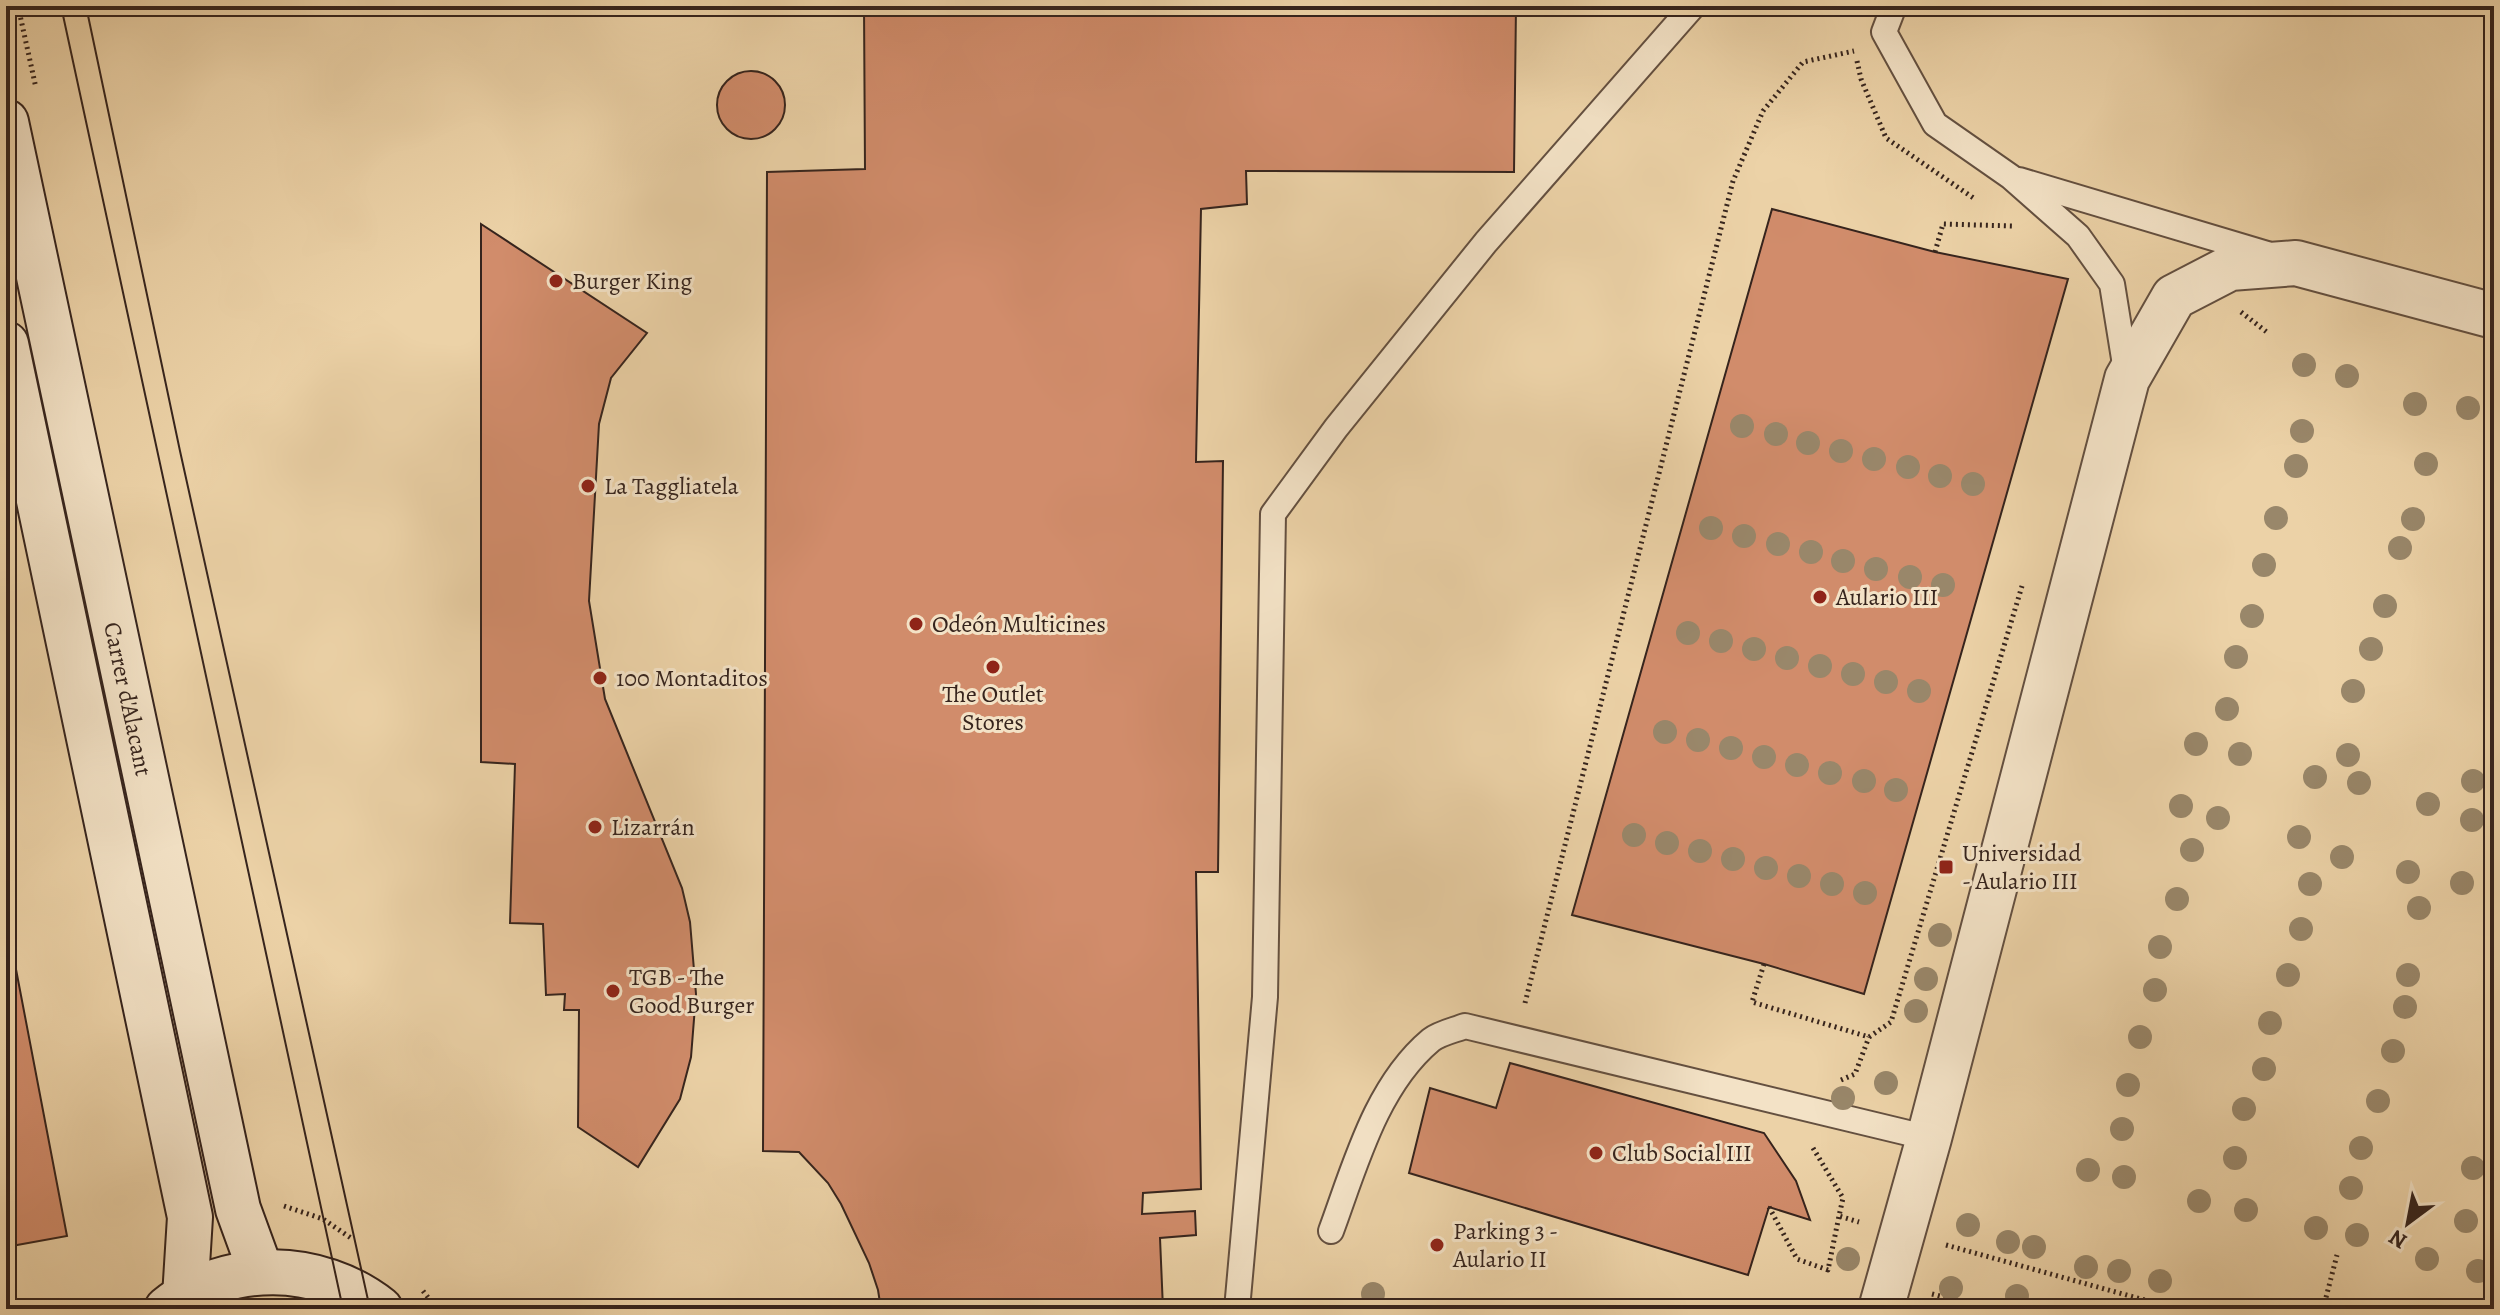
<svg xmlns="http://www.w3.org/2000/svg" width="2500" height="1315" font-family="Alegreya,serif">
<rect width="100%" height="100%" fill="#ecd2a7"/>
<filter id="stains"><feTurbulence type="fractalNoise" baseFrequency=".0025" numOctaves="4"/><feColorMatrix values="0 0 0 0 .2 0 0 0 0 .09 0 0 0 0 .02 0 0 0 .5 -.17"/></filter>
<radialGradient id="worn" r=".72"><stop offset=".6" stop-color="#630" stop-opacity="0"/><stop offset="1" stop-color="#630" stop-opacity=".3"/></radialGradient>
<!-- building -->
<g fill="#d18c6b" stroke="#36241d" stroke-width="2">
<path d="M864 6H1516L1514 172 1246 171 1247 204 1201 209 1196 462 1223 461 1218 872H1196L1201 1189 1143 1193 1142 1214 1195 1211 1196 1235 1160 1238 1163 1309H881L878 1290 869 1263 841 1204 828 1183 799 1152 763 1151 767 172 865 169Z"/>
<circle cx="751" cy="105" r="34"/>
<path d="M1772 209 1935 252 2068 279 1864 994 1764 964 1572 915Z"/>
<path d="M481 224 647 333 611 378 599 424 589 601 605 699 682 888 690 922 696 994 691 1057 680 1099 638 1167 578 1127 579 1010H564L565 994 546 995 543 924 510 923 515 764 481 762Z"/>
<path d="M6 917 67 1236 6 1247Z"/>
<path d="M1510 1063 1764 1133 1796 1181 1810 1220 1769 1207 1748 1275 1409 1173 1430 1088 1496 1108Z"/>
</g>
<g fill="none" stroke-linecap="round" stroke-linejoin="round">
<!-- service casing -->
<g stroke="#645040" stroke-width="28">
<g id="service">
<path d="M1894 6 1884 32 1935 124 2011 177 2078 236 2112 284 2127 377"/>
<path d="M2019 180 2267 254"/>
<path d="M1331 1231C1355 1166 1376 1086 1431 1040 1440 1033 1455 1030 1465 1026L1929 1138"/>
<path d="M1237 1309 1265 997 1273 514 1336 428 1486 242 1693 6"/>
</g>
</g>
<!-- tertiary casing -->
<g stroke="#645040" stroke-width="48">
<path id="tertiary" d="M1881 1309 1929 1138 2127 379 2174 297 2230 268 2296 263 2494 316"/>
</g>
<!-- secondary casing -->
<g stroke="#36241d" stroke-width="48">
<g id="secondary">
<path d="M6 122 238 1209 261 1272"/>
<path d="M6 344 190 1217 185 1297"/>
<path d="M167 1309C228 1259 319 1261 380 1309"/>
</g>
</g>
<!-- path -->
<g stroke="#36241d" stroke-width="5" stroke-dasharray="2 4" stroke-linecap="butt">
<path d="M18 6 36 88"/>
<path d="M1857 61 1861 79 1886 138 1975 199"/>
<path d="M1935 252 1943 224 2013 226"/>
<path d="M2241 312 2268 333"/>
<path d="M1764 964 1752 1002 1869 1037 1891 1022 2022 586"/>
<path d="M1525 1003 1733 181 1763 111 1803 62 1854 51"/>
<path d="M1841 1080 1855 1074 1869 1037"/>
<path d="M1813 1148 1843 1198 1839 1216 1859 1222"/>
<path d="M284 1206 323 1219 351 1238"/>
<path d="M1769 1207 1797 1259 1828 1270 1839 1216"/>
<path d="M1946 1245 2177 1309"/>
<path d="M423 1291 437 1309"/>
<path d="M1932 1294 1989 1309"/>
<path d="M2323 1309 2337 1255"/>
</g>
<!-- service -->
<use href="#service" stroke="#f3e2c6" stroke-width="24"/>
<!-- tertiary -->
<use href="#tertiary" stroke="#f3e2c6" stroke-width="44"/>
<!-- secondary -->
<use href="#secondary" stroke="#f3e2c6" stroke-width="44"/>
<!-- tram -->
<g stroke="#36241d" stroke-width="2">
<path d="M61 6 343 1309"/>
<path d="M86 6 180 451 370 1309"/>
</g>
</g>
<!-- trees -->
<g fill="#99876a">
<circle cx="2304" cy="365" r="12"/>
<circle cx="2347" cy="376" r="12"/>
<circle cx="2415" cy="404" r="12"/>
<circle cx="2468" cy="408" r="12"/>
<circle cx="1742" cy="426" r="12"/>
<circle cx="2302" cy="431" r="12"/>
<circle cx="1776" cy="434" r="12"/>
<circle cx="1808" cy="443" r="12"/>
<circle cx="1841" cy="451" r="12"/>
<circle cx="1874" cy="459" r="12"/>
<circle cx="2426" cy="464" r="12"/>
<circle cx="2296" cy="466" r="12"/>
<circle cx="1908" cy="467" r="12"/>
<circle cx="1940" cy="476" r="12"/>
<circle cx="1973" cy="484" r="12"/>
<circle cx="2276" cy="518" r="12"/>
<circle cx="2413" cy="519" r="12"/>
<circle cx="1711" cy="528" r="12"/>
<circle cx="1744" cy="536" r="12"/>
<circle cx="1778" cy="544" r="12"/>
<circle cx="2400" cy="548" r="12"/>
<circle cx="1811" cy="552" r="12"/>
<circle cx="1843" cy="561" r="12"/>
<circle cx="2264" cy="565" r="12"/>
<circle cx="1876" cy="569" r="12"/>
<circle cx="1910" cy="577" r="12"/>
<circle cx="1943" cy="585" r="12"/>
<circle cx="2385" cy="606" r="12"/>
<circle cx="2252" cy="616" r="12"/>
<circle cx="1688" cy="633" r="12"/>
<circle cx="1721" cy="641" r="12"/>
<circle cx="1754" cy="649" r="12"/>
<circle cx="2371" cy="649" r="12"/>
<circle cx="2236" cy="657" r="12"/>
<circle cx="1787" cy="658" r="12"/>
<circle cx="1820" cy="666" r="12"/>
<circle cx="1853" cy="674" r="12"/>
<circle cx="1886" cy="682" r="12"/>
<circle cx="1919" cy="691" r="12"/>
<circle cx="2353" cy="691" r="12"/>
<circle cx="2227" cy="709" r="12"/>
<circle cx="1665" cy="732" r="12"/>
<circle cx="1698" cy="740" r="12"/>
<circle cx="2196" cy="744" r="12"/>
<circle cx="1731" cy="748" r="12"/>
<circle cx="2240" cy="754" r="12"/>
<circle cx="2348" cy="755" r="12"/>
<circle cx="1764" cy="757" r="12"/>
<circle cx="1797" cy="765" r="12"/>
<circle cx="1830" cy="773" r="12"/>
<circle cx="2315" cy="777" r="12"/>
<circle cx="1864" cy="781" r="12"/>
<circle cx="2473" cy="781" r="12"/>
<circle cx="2359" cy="783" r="12"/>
<circle cx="1896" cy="790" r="12"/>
<circle cx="2428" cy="804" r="12"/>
<circle cx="2181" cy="806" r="12"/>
<circle cx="2218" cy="818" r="12"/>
<circle cx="2472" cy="820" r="12"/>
<circle cx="1634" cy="835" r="12"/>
<circle cx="2299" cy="837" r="12"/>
<circle cx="1667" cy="843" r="12"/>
<circle cx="2192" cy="850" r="12"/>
<circle cx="1700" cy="851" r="12"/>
<circle cx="2342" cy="857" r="12"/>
<circle cx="1733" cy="859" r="12"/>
<circle cx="1766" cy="868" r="12"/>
<circle cx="2408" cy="872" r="12"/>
<circle cx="1799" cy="876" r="12"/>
<circle cx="2462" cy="883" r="12"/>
<circle cx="1832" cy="884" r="12"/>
<circle cx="2310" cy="884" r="12"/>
<circle cx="1865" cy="893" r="12"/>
<circle cx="2177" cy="899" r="12"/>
<circle cx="2419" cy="908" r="12"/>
<circle cx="2301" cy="929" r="12"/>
<circle cx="1940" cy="935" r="12"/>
<circle cx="2160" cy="947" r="12"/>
<circle cx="2288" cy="975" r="12"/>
<circle cx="2408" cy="975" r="12"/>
<circle cx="1926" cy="979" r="12"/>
<circle cx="2155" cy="990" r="12"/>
<circle cx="2405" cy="1007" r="12"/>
<circle cx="1916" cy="1011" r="12"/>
<circle cx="2270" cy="1023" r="12"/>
<circle cx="2140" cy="1037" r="12"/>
<circle cx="2393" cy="1051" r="12"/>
<circle cx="2264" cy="1069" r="12"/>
<circle cx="1886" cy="1083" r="12"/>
<circle cx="2128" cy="1085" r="12"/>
<circle cx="1843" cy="1098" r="12"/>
<circle cx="2378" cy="1101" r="12"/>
<circle cx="2244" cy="1109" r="12"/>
<circle cx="2122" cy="1129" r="12"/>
<circle cx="2361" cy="1148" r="12"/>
<circle cx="2235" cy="1158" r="12"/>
<circle cx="2473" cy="1168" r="12"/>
<circle cx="2088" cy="1170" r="12"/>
<circle cx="2124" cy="1177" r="12"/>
<circle cx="2351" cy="1188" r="12"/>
<circle cx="2199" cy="1201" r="12"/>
<circle cx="2246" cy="1210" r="12"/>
<circle cx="2466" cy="1221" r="12"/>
<circle cx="1968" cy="1225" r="12"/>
<circle cx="2316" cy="1228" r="12"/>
<circle cx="2357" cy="1235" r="12"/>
<circle cx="2008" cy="1242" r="12"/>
<circle cx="2034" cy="1247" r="12"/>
<circle cx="1848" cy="1259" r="12"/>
<circle cx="2427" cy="1259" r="12"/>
<circle cx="2086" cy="1267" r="12"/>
<circle cx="2119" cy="1271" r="12"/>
<circle cx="2478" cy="1271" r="12"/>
<circle cx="2160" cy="1281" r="12"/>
<circle cx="1951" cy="1288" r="12"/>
<circle cx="1373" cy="1294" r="12"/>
<circle cx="2017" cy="1296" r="12"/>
</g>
<!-- markers -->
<g fill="#8f2418" stroke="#f3e2c6" stroke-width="3">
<circle cx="556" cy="281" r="8"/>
<circle cx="588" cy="486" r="8"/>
<circle cx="1820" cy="597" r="8"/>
<circle cx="916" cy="624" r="8"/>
<circle cx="993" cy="667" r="8"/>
<circle cx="600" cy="678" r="8"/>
<circle cx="595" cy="827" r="8"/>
<rect x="1938" y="859" width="16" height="16" rx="4"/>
<circle cx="613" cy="991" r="8"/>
<circle cx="1596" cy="1153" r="8"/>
<circle cx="1437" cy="1245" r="8"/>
</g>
<g text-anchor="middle" stroke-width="6" stroke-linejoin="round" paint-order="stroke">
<!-- poi labels -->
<g font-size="24" fill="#36241d" stroke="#f3e2c6" text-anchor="start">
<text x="572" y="289">Burger King</text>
<text x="604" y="494">La Taggliatela</text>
<text x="1836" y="605">Aulario III</text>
<text x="932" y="632">Odeón Multicines</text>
<text x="616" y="686">100 Montaditos</text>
<text x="993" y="702" text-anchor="middle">The Outlet<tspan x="993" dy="28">Stores</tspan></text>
<text x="611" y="835">Lizarrán</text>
<text x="1962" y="861">Universidad<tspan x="1962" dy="28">- Aulario III</tspan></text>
<text x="629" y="985">TGB - The<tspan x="629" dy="28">Good Burger</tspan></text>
<text x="1612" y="1161">Club Social III</text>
<text x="1453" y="1239">Parking 3 -<tspan x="1453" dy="28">Aulario II</tspan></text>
</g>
<!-- street labels -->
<g font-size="24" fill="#36241d" stroke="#f3e2c6">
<text transform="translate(128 699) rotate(78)" y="8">Carrer d'Alacant</text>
</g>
</g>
<!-- margin -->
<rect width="2500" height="1315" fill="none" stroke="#ecd2a7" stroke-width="32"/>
<rect x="8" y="8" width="2484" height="1299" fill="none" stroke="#36241d" stroke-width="4"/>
<rect x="16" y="16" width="2468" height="1283" fill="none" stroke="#36241d" stroke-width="2"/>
<!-- north arrow -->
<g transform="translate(2408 1223) rotate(212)" stroke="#f3e2c6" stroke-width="6" paint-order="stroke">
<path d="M0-6L14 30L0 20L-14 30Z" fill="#36241d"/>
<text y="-12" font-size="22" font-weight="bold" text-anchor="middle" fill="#36241d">N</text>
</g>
<rect width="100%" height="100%" filter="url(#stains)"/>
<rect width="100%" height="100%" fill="url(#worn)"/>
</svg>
